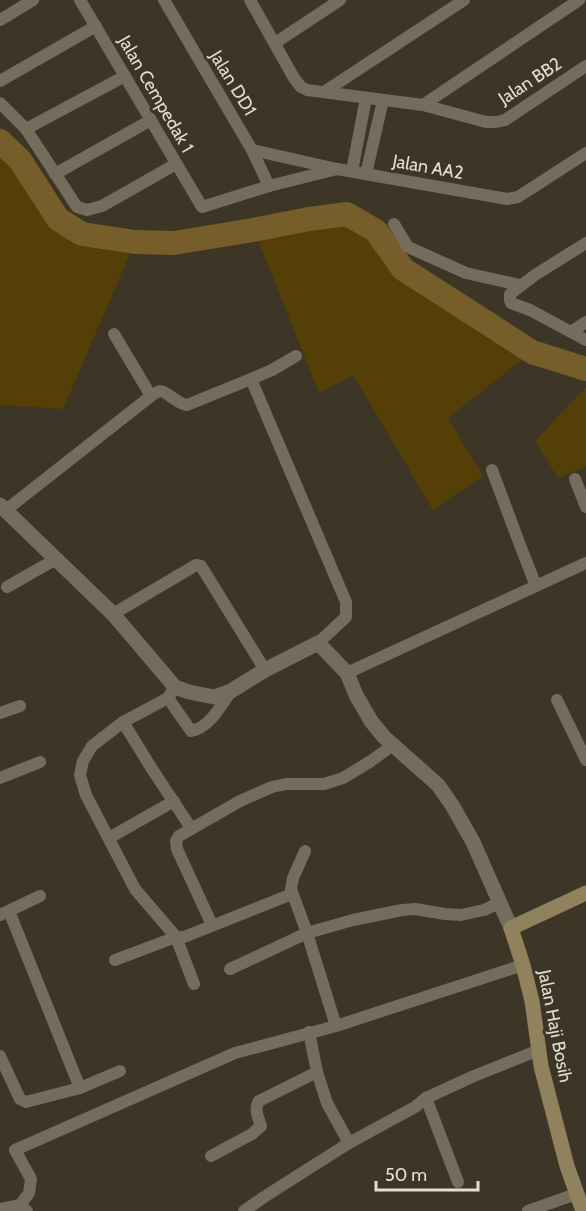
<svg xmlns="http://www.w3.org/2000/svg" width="586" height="1211" font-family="Cabin,sans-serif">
<rect width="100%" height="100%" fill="#3d3627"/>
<!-- green -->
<g fill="#543f06">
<path d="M0 141 20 160 58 219 82 234 135 242 63 409 0 405Z"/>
<path d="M347 214 376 231 403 269 532 352 448 418 483 476 433 510 353 375 319 393 254 230Z"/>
<path d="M586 387V467L558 478 535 441Z"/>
</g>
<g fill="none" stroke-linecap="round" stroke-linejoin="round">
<!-- river -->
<path stroke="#755e29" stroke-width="24" d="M0 141 20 160 58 219 82 234 135 242 174 243 253 230 309 219 347 214 376 231 403 269 532 352 586 369"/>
<!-- minor -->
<g stroke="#746d5d" stroke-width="12">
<path d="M80 0 202 207 269 186 337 169"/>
<path d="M164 0 252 150 269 186"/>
<path d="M250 0 294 78 301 87 307 90 423 105 486 122H496L505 120 586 66"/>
<path d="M0 20 33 0"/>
<path d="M275 43 340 0"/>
<path d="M0 81 96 26"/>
<path d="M324 92 464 0"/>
<path d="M0 103 26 129 77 207 87 210 102 206 176 164"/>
<path d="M423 105 579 0"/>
<path d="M26 129 125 76"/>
<path d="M252 150 337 169 507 199 518 197 586 153"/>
<path d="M352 171 366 98"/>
<path d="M55 174 151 120"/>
<path d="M366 174 383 100"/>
<path d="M394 224 408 247 466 273 520 285"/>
<path d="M586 243 535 275 510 294V300L511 303 530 310 586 340"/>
<path d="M571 332 586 322"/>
<path d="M114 334 151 396"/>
<path d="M251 379 346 602V617L318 643"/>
<path d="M492 470 520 545 536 586"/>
<path d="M575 479 586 507"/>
<path d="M6 510 151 396C152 395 159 391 160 391 167 391 177 404 187 405L251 379 272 370 296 356"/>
<path d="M7 587 56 559"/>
<path d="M113 614 191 568 196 565 201 566 265 670"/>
<path d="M347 673 586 563"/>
<path d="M175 687 168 698 123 722 92 746 83 761 80 775 86 795 135 889 176 937 194 984"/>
<path d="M168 698 191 731C209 728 221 706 231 691"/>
<path d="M557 700 586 760"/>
<path d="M0 713 20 706"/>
<path d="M123 722 152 769 191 828"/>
<path d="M0 778 40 762"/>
<path d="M109 838 174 801"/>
<path d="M305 851 293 878 291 889 307 933 336 1026"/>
<path d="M9 911 80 1088"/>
<path d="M0 915 40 896"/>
<path d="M212 925 177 849 176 841 179 836 240 801 272 787 286 784H324L343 778 371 761 393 745"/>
<path d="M115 960 176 937H184L292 894"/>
<path d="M230 969 307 933 353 920 402 910 415 909 445 914 461 915 484 910 499 903"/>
<path d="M309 1032 317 1072"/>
<path d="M0 1056 20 1099 26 1102 80 1088 120 1071"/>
<path d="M426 1098 458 1182"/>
<path d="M211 1156 252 1134 261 1126C258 1117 254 1109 259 1101L317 1072 327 1103 349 1143"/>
<path d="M20 1205 29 1193 31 1179 15 1150 235 1053 336 1026 523 965"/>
<path d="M0 1209 20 1205 27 1211"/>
<path d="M244 1211 264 1197 349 1143 415 1107 426 1098 474 1076 539 1050"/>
<path d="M528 1211 576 1194"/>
</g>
<!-- tertiary -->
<path stroke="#746d5d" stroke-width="15" d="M0 505 113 614 175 687 189 692 214 697 231 691 265 670 318 643 347 673 356 695 371 721 384 737 438 785 452 805 473 842 511 928"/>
<!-- secondary -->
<path stroke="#91825e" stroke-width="15" d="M583 1211 567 1166 541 1066 532 1001 523 965 511 928 586 893"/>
</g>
<g text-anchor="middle" stroke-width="6" stroke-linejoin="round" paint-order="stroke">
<!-- street labels -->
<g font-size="18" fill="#e2ded5" stroke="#3d3627">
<text transform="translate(530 81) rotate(-33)" y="6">Jalan BB2</text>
<text transform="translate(233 83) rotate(59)" y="6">Jalan DD1</text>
<text transform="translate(156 94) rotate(60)" y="6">Jalan Cempedak 1</text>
<text transform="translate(428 167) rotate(10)" y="6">Jalan AA2</text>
<text transform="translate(555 1026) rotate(79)" y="6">Jalan Haji Bosih</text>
</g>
</g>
<!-- scale -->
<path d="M376 1181v9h102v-9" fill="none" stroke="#e2ded5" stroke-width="3"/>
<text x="385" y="1181" font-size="18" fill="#e2ded5" stroke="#3d3627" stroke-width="4.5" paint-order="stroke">50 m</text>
</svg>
